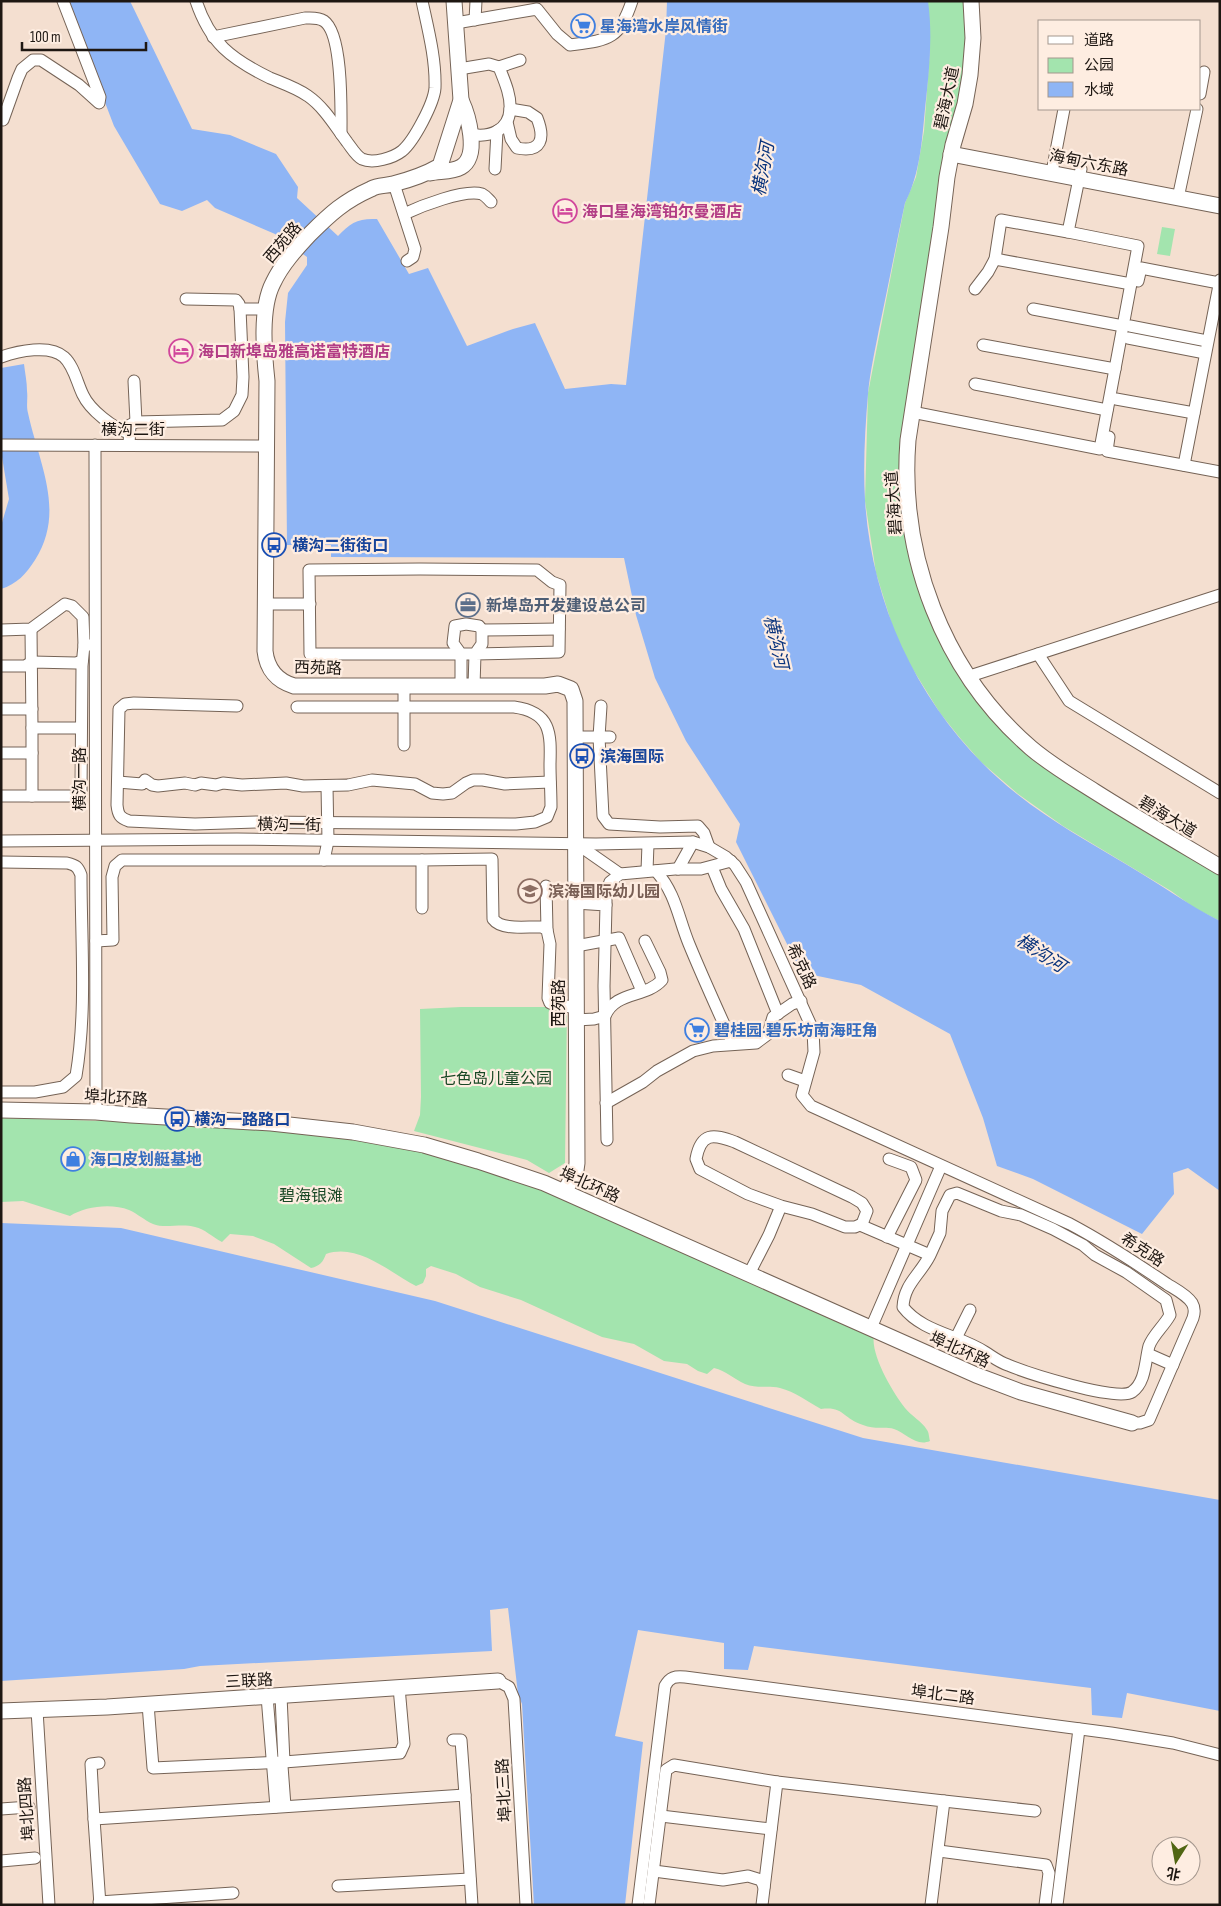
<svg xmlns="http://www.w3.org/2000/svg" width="1221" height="1906" font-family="'Sofia Sans Condensed','Noto Sans SC',sans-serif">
<rect width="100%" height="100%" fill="#f4dfd0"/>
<!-- green -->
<g fill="#a3e4ae">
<path d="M927 1H963L971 65 944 195 908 506 925 590 958 661 1012 730 1220 867V921L1196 909 1171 891 1063 826 1018 794 981 762 960 738 940 713 904 655 893 628 876 573 865 501 868 393 905 203 916 177 924 131 930 49Z"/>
<path d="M1162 227 1175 229 1170 256 1157 254Z"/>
<path d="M461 1007H567L565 1163 549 1173 527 1160 414 1131 420 1115 421 1097 420 1009Z"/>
<path d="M1 1118C147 1123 305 1121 447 1158 511 1175 579 1206 639 1232 717 1266 796 1301 874 1335 870 1354 893 1393 905 1408 911 1416 922 1421 927 1430 929 1432 929 1438 930 1441 916 1447 906 1433 894 1429 885 1426 875 1430 863 1425 842 1418 844 1406 821 1409 807 1401 795 1392 780 1388 768 1385 757 1389 745 1384 734 1379 726 1371 714 1368L707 1374 698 1371 687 1364 664 1361 634 1344 602 1337 521 1300 480 1287 456 1274 431 1266 426 1269V1276L423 1283 416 1286C389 1272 358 1243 326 1254 323 1262 320 1266 311 1268L274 1244 253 1236 230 1234 222 1242C212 1237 205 1229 195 1227 181 1223 165 1229 153 1224 144 1220 138 1214 129 1210 112 1203 85 1206 70 1216L23 1201 1 1202Z"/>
</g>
<!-- water -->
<g fill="#8fb5f5">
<path d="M66 1H130L192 129 230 135 276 154 298 187 297 198 338 236C350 223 358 218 377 219L409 274 428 268 467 346 513 329 535 323 565 389 611 384 626 385 666 30 667 1H928C933 37 929 73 925 109 922 141 920 174 905 203 896 245 888 287 879 329 875 350 870 372 868 394 865 429 863 465 865 500 872 614 928 724 1017 794 1052 822 1091 843 1129 866 1160 884 1188 905 1220 921V1191L1188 1168 1173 1173 1174 1194 1142 1234 1033 1179 997 1166 983 1118 950 1034 861 985 813 975 796 962 736 842 740 824 686 741 655 678 636 615 624 558 331 557V545H287L285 322 288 293 307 265V257L275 234 215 208 207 200 182 211 160 204 114 126Z"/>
<path d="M24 364C25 373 27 382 27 391 28 398 26 406 28 413 39 464 66 511 35 560 26 574 17 584 1 589V526L9 499 1 451V368Z"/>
<path d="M1 1223 121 1228 435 1301 863 1438 1220 1500V1711L1127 1693 1122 1718 1092 1715 1091 1688 754 1646 748 1670 724 1669V1643L638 1630 615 1736 643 1742 625 1905H534L522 1704 518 1694 508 1608 490 1610 492 1651 200 1666 184 1669 1 1681Z"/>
</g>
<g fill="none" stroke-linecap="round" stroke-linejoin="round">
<!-- minor casing -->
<g stroke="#756356" stroke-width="13">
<g id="minor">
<path d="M196 1C210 43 231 59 270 78 282 83 297 88 308 96 324 107 335 126 347 142 351 147 356 156 362 159 373 164 393 158 402 151 414 141 434 103 435 88 436 59 428 29 422 1"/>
<path d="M475 20 476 1"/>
<path d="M456 23 537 9 557 34 570 45C609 40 619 40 632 1"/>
<path d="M213 37 305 18C311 18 318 17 324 21 343 34 341 111 341 134"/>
<path d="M499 67 520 60"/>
<path d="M459 69 489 64 499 67C504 80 511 95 510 109 509 131 489 138 470 134"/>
<path d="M1200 94 1204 72"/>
<path d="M3 120 18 78 22 69 33 60H41L79 85 99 103 100 97 63 1"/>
<path d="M507 122 511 139 517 148C542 153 545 138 537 118L528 112 510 109"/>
<path d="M495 169 497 131"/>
<path d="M1052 172 1064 109"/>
<path d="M394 184 415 249 413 257 407 261"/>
<path d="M1178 198 1197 109"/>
<path d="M404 214C421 206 464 189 482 194 486 196 488 199 491 202"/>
<path d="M995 259 1131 284"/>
<path d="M1138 281 1141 268 1219 283"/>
<path d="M975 289 988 272 995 259 1001 220 1068 232 1081 169"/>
<path d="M186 299 236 300 239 304 240 309"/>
<path d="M1033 309 1123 326"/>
<path d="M1130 326 1207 341"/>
<path d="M1128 338 1205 353"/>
<path d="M983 345 1115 369"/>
<path d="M1 357C18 351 50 344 64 357 74 366 77 383 83 395 90 410 113 428 129 433"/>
<path d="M134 381 136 422"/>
<path d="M975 384 1107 410"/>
<path d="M1116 399 1194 413"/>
<path d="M912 412 1100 449 1138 246 1068 232"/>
<path d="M1109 437 1107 451 1220 472"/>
<path d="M1 445 265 446"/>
<path d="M95 445 96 1112"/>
<path d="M129 445 130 425 136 422 222 420 234 411 242 395 243 377 240 309H266"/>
<path d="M1184 465 1220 280"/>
<path d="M265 604H310"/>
<path d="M466 624 479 626 482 630V644L475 654H461L453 643 455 626Z"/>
<path d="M31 629 32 728H81"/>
<path d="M1 630 31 629 65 604 72 606 83 617 84 645H91"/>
<path d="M482 630 559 629"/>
<path d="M1038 654 1069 701 1220 793"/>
<path d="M1 666H25L32 662 76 663 82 661"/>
<path d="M973 675 1220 595"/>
<path d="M404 686V745"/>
<path d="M461 686V654H310L309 570 420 569 537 570 552 582 560 585 559 652 475 654 474 686"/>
<path d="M237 706 134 703 125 704 119 709 117 805C118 815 120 818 129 821L195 824 256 822 516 824 535 822 547 817 551 807C551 793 550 778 550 764 551 733 551 712 514 707H297"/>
<path d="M601 706 599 737H610"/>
<path d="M1 709H32"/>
<path d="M32 728V796"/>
<path d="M575 737H599L603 816 609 824 660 827 698 826 704 833 709 847"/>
<path d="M1 753H32"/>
<path d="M118 782 142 784 145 780 152 785 158 786 185 783 195 785 201 783 216 785 223 783 242 785 286 783 303 786 348 785 372 780 415 784 432 793 443 794 452 793 466 783 473 780H483L505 784 550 782"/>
<path d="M1 796H77L81 793 82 666 84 645"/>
<path d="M1 841 237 839 596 844 693 842 709 847 726 857 735 865 746 882 813 1030 814 1052 802 1095 811 1106 1070 1224C1104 1242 1136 1263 1167 1284 1175 1289 1187 1295 1192 1303 1195 1308 1195 1312 1193 1318L1149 1420 1140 1423H1132"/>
<path d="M577 844 620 874"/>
<path d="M324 860 328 841 327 786"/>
<path d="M1 862 67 863C76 865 78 867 81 875 81 942 87 1010 76 1076L63 1087 35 1092H1"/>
<path d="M712 867 721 889 744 929 778 1014"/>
<path d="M678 869 693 842"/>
<path d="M647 871 648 844"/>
<path d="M656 871C676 894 678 917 689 944 703 978 718 1011 733 1044"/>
<path d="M546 886 547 930"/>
<path d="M575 903 606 905 604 986 607 1140"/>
<path d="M606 905V893L610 882 620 874 675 869H701L731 861"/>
<path d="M422 908V860L492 859 493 919C502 931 528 926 542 927L547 930 550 944 548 998 550 1003 576 1008"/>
<path d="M96 941 113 940 112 877 115 866 122 860H422"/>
<path d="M576 946 619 938 642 991"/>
<path d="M576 1020 594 1019 605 1016C615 991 646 998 662 980L660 972 645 941"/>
<path d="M788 1075 805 1081"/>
<path d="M606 1103 643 1082 657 1071 693 1051 713 1046 756 1043 768 1034 773 1017 792 1004 801 1001"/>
<path d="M860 1225 930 1255C920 1275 904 1284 903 1307 922 1332 959 1335 985 1352 993 1357 999 1362 1008 1365 1027 1373 1117 1402 1132 1392 1146 1382 1145 1361 1149 1346 1153 1335 1164 1326 1170 1315L1166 1300 1126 1272 1095 1255 1083 1245 1053 1229 1021 1215 1001 1211 957 1193 950 1195 942 1211 940 1233 930 1255"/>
<path d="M887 1237 916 1180 911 1167 889 1159"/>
<path d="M749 1274 769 1235 781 1206 748 1194 700 1169 696 1159C701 1132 713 1134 735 1142L852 1197 862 1203 867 1211 862 1224 855 1227H845L812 1214 781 1206"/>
<path d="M871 1328 941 1166"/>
<path d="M956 1338 970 1310"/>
<path d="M1148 1354 1173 1365"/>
<path d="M498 1681 509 1687 514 1699 526 1905"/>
<path d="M267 1696 276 1807"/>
<path d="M281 1696 284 1762 282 1766 285 1806"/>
<path d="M148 1704 153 1768 284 1762 400 1753 404 1744 399 1687"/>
<path d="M37 1710 49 1905"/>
<path d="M453 1740H461L465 1795"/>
<path d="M99 1763 91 1764 94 1819 465 1795 472 1905"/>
<path d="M944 1801 1035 1811"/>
<path d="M1 1809 29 1807"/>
<path d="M661 1816 771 1829"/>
<path d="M94 1819 100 1905"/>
<path d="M939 1851 1046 1865 1049 1873 1045 1905"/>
<path d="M1 1861 35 1858"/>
<path d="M654 1871 723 1880 748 1876 761 1880 764 1887"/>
<path d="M338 1886 470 1879"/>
<path d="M99 1902 233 1893"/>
<path d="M638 1905 665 1686C670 1677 675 1676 685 1677L1111 1733 1173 1743 1220 1755"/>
<path d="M649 1905 666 1770 674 1765 777 1782"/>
<path d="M762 1905 777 1782 944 1801 931 1905"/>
<path d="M1057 1905 1079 1729"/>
</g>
</g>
<!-- major casing -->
<g stroke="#756356" stroke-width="17">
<g id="major">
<path d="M454 1 461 100 440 166C426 174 409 180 393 184 386 186 378 185 371 189 344 201 330 214 310 234 296 249 282 264 273 283 260 308 264 353 267 381L265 651C267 669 277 681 294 686H545L558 684 571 689 575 701 577 1163 576 1170 565 1191"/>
<path d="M971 1 973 38 970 75 965 104 953 145 947 177 941 227 908 440C899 555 943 672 1031 748 1051 765 1072 777 1094 791 1135 817 1178 842 1220 867"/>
<path d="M951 154 1220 206"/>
<path d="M430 173C440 171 452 172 461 167 480 156 468 115 461 100"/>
<path d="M1 1110 96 1112 131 1115 271 1123 353 1132 424 1145 478 1161 544 1183 976 1375 1021 1392 1132 1423"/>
<path d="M1 1711 107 1707 498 1681"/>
</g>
</g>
<!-- minor -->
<use href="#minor" stroke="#fff" stroke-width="11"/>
<!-- major -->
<use href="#major" stroke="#fff" stroke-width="15"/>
</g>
<!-- icons -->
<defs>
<g id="supermarket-ring" transform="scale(1.25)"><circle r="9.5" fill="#feede1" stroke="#3f7fe0" stroke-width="1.5"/><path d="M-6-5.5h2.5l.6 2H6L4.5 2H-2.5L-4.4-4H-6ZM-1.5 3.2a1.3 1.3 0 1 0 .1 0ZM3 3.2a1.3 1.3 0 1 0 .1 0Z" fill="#3f7fe0"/></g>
<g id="hotel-ring" transform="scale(1.25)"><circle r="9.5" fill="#feede1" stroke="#d1479c" stroke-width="1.5"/><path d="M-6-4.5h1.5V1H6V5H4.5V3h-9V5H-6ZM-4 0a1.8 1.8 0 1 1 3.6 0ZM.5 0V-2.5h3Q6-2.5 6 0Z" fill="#d1479c"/></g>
<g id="bus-ring" transform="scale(1.25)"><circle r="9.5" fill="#feede1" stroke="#1a4fb4" stroke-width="1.5"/><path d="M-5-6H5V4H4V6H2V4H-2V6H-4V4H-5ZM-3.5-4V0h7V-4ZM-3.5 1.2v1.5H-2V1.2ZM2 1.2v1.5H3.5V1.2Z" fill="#1a4fb4"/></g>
<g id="office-ring" transform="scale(1.25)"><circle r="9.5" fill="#feede1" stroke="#5c6f8a" stroke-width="1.5"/><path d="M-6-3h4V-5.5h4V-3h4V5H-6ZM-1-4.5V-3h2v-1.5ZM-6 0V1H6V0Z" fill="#5c6f8a"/></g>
<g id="school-ring" transform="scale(1.25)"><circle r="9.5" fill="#feede1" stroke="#8d6e63" stroke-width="1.5"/><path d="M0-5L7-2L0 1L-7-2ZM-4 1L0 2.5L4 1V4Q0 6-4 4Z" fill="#8d6e63"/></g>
<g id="shop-ring" transform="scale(1.25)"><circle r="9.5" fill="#feede1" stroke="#3f7fe0" stroke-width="1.5"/><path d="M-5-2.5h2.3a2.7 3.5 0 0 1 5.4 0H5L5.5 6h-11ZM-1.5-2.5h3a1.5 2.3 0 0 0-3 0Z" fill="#3f7fe0"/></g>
</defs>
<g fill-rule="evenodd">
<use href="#supermarket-ring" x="583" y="26"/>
<use href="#hotel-ring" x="565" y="211"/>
<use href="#hotel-ring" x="181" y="351"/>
<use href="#bus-ring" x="274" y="545"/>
<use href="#office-ring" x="468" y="605"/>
<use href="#bus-ring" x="582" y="756"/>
<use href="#school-ring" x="530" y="891"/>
<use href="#supermarket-ring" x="697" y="1030"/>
<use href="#bus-ring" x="177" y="1119"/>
<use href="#shop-ring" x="73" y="1159"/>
</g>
<g text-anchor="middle" stroke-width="4.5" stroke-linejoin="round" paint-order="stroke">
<!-- shop labels -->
<g font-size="16" font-weight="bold" fill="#366cbe" stroke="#feede1" text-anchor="start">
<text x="600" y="32">星海湾水岸风情街</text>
<text x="714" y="1036">碧桂园·碧乐坊南海旺角</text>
<text x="90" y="1165">海口皮划艇基地</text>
</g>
<!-- street labels -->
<g font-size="16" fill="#1e1712" stroke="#feede1">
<text transform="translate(946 98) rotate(-78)" y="6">碧海大道</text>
<text transform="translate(1089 162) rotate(11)" y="6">海甸六东路</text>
<text transform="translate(282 242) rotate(-50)" y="6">西苑路</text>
<text x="133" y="435">横沟二街</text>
<text transform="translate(893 503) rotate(-94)" y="6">碧海大道</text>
<text transform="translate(318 667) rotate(2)" y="6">西苑路</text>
<text transform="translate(79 779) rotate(-90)" y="6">横沟一路</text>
<text transform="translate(1168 816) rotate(31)" y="6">碧海大道</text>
<text transform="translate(289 824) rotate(1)" y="6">横沟一街</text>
<text transform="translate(802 966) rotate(65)" y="6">希克路</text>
<text transform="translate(558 1003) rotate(-90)" y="6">西苑路</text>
<text transform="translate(116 1097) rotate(4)" y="6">埠北环路</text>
<text transform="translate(590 1184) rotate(24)" y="6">埠北环路</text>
<text transform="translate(1143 1249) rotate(33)" y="6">希克路</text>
<text transform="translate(960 1349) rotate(24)" y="6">埠北环路</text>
<text transform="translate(249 1680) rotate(-3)" y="6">三联路</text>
<text transform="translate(943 1694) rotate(7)" y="6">埠北二路</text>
<text transform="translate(503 1790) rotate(-93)" y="6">埠北三路</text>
<text transform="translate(26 1809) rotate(-94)" y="6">埠北四路</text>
</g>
<!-- hotel labels -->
<g font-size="16" font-weight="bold" fill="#b23c85" stroke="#feede1" text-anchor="start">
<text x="582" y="217">海口星海湾铂尔曼酒店</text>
<text x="198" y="357">海口新埠岛雅高诺富特酒店</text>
</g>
<!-- transit labels -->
<g font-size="16" font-weight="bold" fill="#164399" stroke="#feede1" text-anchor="start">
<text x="292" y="551">横沟二街街口</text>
<text x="600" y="762">滨海国际</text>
<text x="194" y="1125">横沟一路路口</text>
</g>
<!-- service labels -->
<g font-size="16" font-weight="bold" fill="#4e5e75" stroke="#feede1" text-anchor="start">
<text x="486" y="611">新埠岛开发建设总公司</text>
</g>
<!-- education labels -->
<g font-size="16" font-weight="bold" fill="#785e54" stroke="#feede1" text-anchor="start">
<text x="548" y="897">滨海国际幼儿园</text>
</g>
<!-- park labels -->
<g font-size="16" fill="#194825" stroke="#feede1">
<text x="496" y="1084">七色岛儿童公园</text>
<text x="311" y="1201">碧海银滩</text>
</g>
<!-- water labels -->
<g font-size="18" font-style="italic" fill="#0a347d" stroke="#feede1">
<text transform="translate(763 169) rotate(-80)" y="6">横沟河</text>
<text transform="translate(776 642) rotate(77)" y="6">横沟河</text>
<text transform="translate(1041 953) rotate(33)" y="6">横沟河</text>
</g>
</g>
<!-- border -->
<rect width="1221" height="1906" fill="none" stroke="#1e1712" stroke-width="5"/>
<!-- legend -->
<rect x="1038" y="20" width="162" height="90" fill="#feede1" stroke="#a4978e"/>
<rect x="1048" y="36" width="25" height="8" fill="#ffffff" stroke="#a4978e"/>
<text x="1084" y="45" font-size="15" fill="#1e1712">道路</text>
<rect x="1048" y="58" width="25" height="15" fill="#a3e4ae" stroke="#a4978e"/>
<text x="1084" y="70" font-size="15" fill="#1e1712">公园</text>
<rect x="1048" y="82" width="25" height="15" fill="#8fb5f5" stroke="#a4978e"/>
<text x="1084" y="95" font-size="15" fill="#1e1712">水域</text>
<!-- north arrow -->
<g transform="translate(1176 1861) rotate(191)"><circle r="24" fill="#feede1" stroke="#a4978e"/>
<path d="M0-4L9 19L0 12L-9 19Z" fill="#516613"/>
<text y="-8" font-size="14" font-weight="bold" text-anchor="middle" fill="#1e1712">北</text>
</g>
<!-- scale -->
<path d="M22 42v8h124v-8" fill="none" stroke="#1e1712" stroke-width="2.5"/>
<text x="30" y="42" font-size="15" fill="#1e1712" stroke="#feede1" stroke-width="4" paint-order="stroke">100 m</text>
</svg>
